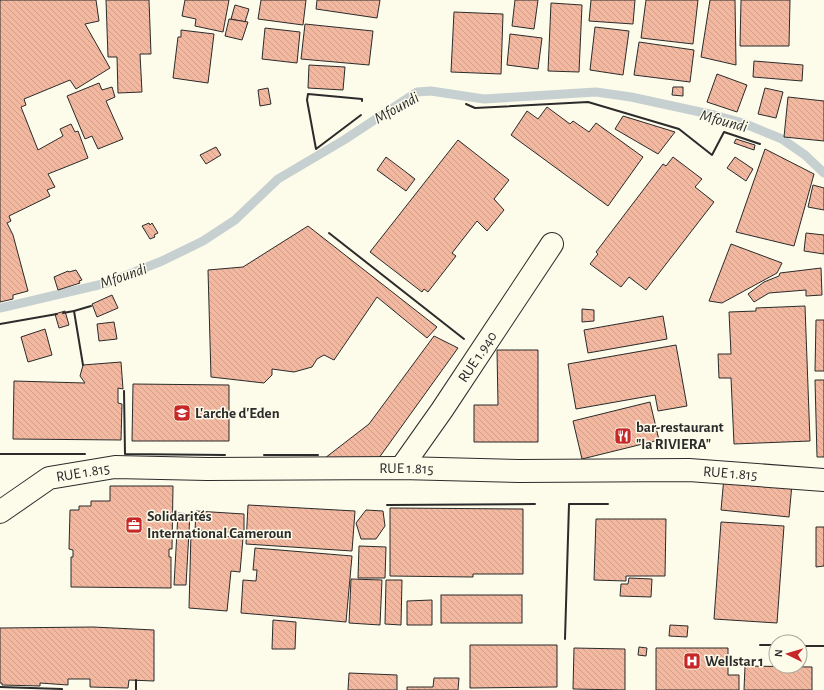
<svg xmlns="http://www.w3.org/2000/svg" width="824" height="690" font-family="'Alegreya Sans',sans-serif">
<defs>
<pattern id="building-back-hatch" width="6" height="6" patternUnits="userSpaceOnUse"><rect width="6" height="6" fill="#f2b8a0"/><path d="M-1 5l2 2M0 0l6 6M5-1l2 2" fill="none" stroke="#d09e8a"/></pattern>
</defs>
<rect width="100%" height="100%" fill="#fdfbea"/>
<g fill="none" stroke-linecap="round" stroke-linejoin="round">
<!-- stream -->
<path stroke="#c7d0d0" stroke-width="9" d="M0 308 107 283 162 261 203 241 235 220 278 179 344 140 417 92 431 91 484 99 596 92 631 97 714 115 743 123 782 139 805 155 824 173"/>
</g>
<!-- building -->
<g fill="url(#building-back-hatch)" stroke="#2b2b2b">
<path d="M0 0H96L99 21 85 24 110 68 76 89 70 80 24 99 26 105 21 107 38 150 63 136 60 129 71 124 75 132 78 131 88 158 48 174 55 187 47 190 50 196 9 216 11 221 7 223 13 235 28 291 13 295V299L0 302Z"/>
<path d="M106 0H149L151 54H140L142 92 118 93 117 57H108Z"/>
<path d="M185 0H229L223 32 195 26 196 19 182 16Z"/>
<path d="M261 0H306L303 25 258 19Z"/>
<path d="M317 0H380L377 18 316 9Z"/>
<path d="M515 0H538L534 29 512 26Z"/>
<path d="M591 0H635L633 24 589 21Z"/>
<path d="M646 0H698L693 44 641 38Z"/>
<path d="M710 0H735L736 65 701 57Z"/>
<path d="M741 0H790L789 46H740Z"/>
<path d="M551 3 582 5 579 72 548 71Z"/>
<path d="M235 5 249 9 245 22 231 19Z"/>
<path d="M454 12 503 14 501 74 451 72Z"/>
<path d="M229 19 248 22 242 40 225 36Z"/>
<path d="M305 24 373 31 369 65 301 59Z"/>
<path d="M595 27 629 31 623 75 590 70Z"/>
<path d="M265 28 300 32 297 63 262 59Z"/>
<path d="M181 30 214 34 208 83 173 78 178 37H181Z"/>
<path d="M510 34 542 38 538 69 507 65Z"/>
<path d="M639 42 694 50 690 82 634 75Z"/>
<path d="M754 61 803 65 802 81 753 77Z"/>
<path d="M309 65 345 67 343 90 308 88Z"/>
<path d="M717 74 747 85 737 112 707 102Z"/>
<path d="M99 83 102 90 112 87 115 97 106 101 123 139 98 149 92 136 85 139 67 96Z"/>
<path d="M673 87H683V96L672 95Z"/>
<path d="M268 88 271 104 260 106 258 90Z"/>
<path d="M765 88 783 92 776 118 758 114Z"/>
<path d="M788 97 824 101V141L784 137Z"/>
<path d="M547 107 570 124 573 121 589 132 596 123 643 157 608 206 511 135 527 111 538 119Z"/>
<path d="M623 116 675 132 658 154 615 129Z"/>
<path d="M736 139 755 145 754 150 734 143Z"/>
<path d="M458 140 509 180 494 199 504 210 487 231 477 221 452 253 456 256 428 292 424 289 422 292 370 252Z"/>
<path d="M216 147 221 155 206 164 200 155Z"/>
<path d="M765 149 814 174 794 246 736 232Z"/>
<path d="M386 157 415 179 406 191 377 170Z"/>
<path d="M673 157 702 179 695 187 714 202 646 290 629 277 621 287 590 264 598 254 596 252 663 164 666 166Z"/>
<path d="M735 157 753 169 746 181 727 168Z"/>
<path d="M813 185 824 188V210L808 207Z"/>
<path d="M149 223 150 225 152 223 158 233 154 235 155 237 150 239 142 226Z"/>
<path d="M308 226 437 327 427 338 377 297 334 360 324 355 317 359 312 367 294 372 272 369V375L264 383 211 377 208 270 243 267Z"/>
<path d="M806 233 824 235V254L804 251Z"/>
<path d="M731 244 782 263 777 273 722 303 709 301Z"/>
<path d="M821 268 822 295 806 296V290L769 293 754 302 748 294 764 282 779 276 780 273Z"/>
<path d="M76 270 82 280 79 281 80 283 58 290 54 277 68 271 69 272Z"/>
<path d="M112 295 118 308 97 317 92 304Z"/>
<path d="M805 306 810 441 734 444 731 378H719L718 354H731L729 312 756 311V308Z"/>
<path d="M582 309 594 310V321L582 322Z"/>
<path d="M65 311 69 325 59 328 55 314Z"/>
<path d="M663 316 667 339 588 353 584 330Z"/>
<path d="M816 320H824V371H815Z"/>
<path d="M114 322 117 339 99 341 97 324Z"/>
<path d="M45 329 52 355 28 362 21 337Z"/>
<path d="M434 336 458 348 376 462 325 458 369 424Z"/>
<path d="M676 345 687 406 658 411 655 395 576 409 568 364Z"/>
<path d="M497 350H538V442H474V405H498Z"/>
<path d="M121 362 123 389 118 388V403L122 404 121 440 13 439 14 381 85 383 80 376 83 365Z"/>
<path d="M815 380H824V457H817Z"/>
<path d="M133 384 229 385V441H132Z"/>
<path d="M650 402 659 440 582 459 573 421Z"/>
<path d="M724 477 792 484 789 517 721 510Z"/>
<path d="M110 486H173L172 549H169V557H171V588L71 587V557H73V550L69 549 70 510H79V506H91V501H110Z"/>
<path d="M248 505 355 511 352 551 246 544Z"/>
<path d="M390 508 523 509V574H473V577L390 576Z"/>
<path d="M366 510 383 511 385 526 376 539H361L356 523Z"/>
<path d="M196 511 244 514V533L195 530Z"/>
<path d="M178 513 190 514 186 585H174Z"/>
<path d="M596 519H666L665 576H626V581L594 580Z"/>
<path d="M721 522 784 526 777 623 714 619Z"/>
<path d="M816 527H824V566L816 567Z"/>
<path d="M191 533 243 538 240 572 231 571 227 611 189 608Z"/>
<path d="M359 546 386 547 385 578H358Z"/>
<path d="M255 548 352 556 346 622 241 613 243 580 256 581 257 570H253Z"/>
<path d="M629 578 652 579 651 597 620 596 621 584H628Z"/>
<path d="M351 579 382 580 380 625 349 623Z"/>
<path d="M386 580H402L401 625 385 624Z"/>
<rect x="441" y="595" width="81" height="28"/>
<path d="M432 600V625H407V601Z"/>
<path d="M273 620 296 622 295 649H272Z"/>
<path d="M670 625 688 626 687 637 669 636Z"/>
<path d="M93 627 154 630V681L129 680 128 688 90 687V679H68V685L40 683V686L2 685V683H0V628Z"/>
<path d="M470 645H557V687L470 688Z"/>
<path d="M639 647 647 648 646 656 638 655Z"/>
<path d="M574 648 625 649V690L573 689Z"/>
<path d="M656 648H728V675H739V690H656Z"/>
<path d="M745 666 812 667V690H744Z"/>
<path d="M349 673 397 675V690H348Z"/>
<path d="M434 678H459L458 690H407V687H433Z"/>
</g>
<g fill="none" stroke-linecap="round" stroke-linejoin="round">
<!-- street casing -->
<g stroke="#2b2b2b" stroke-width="24">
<g id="street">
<path id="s1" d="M401 468 442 410 552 244"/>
<path id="s2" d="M0 512 49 478 115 467 207 469 401 468 519 471 689 470 824 480"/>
</g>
</g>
<!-- street -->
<use href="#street" stroke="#fdfbea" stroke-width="22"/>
<!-- wall -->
<g stroke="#2b2b2b" stroke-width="2">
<path d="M466 104 475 108 588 102 679 129 712 155 724 132 760 144"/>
<path d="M361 115 316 149 307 100 308 94 362 99V101"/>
<path d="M329 233 464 339"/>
<path d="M74 311 83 365"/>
<path d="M63 313 74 311 91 306"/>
<path d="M0 324 57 314"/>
<path d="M124 391 125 454 225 455"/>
<path d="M0 454H85"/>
<path d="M264 455H318"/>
<path d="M387 505 535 504"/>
<path d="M565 639 569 504H608"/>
<path d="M760 645H776"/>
<path d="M800 646H824"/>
<path d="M0 687 62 689V690"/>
<path d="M136 690V680"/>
</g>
</g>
<!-- icons -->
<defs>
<g id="school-square" transform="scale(0.9)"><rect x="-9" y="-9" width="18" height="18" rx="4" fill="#c62828" stroke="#fdfbea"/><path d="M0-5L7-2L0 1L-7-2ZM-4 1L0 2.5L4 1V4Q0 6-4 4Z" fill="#fff"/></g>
<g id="restaurant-square" transform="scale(0.9)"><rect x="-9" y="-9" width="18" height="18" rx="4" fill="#c62828" stroke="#fdfbea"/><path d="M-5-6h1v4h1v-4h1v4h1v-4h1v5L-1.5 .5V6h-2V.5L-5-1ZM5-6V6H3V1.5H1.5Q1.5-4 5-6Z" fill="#fff"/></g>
<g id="office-square" transform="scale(0.9)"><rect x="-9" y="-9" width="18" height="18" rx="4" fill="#c62828" stroke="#fdfbea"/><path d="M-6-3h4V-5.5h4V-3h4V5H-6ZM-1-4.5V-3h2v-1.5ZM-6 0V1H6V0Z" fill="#fff"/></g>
<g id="hospital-square" transform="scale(0.9)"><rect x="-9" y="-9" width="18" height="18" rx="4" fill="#c62828" stroke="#fdfbea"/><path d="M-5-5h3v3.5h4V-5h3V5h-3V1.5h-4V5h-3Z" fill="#fff"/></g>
</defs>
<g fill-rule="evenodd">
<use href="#school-square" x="182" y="413"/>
<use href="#restaurant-square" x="623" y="436"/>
<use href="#office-square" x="134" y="525"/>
<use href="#hospital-square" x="692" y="661"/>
</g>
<g text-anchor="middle" stroke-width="3" stroke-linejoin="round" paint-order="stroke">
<!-- street labels -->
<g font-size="15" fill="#2b2b2b" stroke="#fdfbea">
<text dy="5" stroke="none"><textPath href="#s1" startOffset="135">RUE 1.940</textPath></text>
<text dy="5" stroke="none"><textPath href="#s2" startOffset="418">RUE 1.815</textPath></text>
<text dy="5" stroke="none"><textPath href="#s2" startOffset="94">RUE 1.815</textPath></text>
<text dy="5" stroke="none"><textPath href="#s2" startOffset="742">RUE 1.815</textPath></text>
</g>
<!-- poi labels -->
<g font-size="15" font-weight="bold" fill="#2b2b2b" stroke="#fdfbea" text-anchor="start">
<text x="195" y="418">L'arche d'Eden</text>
<text x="636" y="432">bar-restaurant<tspan x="636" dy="17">"la RIVIERA"</tspan></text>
<text x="147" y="521">Solidarités<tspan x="147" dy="17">International Cameroun</tspan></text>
<text x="705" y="666">Wellstar 1</text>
</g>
<!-- water labels -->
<g font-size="16" font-style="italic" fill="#2b2b2b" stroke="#fdfbea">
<text transform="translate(396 107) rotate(-29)" y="6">Mfoundi</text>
<text transform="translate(724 120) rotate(15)" y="6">Mfoundi</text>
<text transform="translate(123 275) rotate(-19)" y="6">Mfoundi</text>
</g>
</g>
<!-- north arrow -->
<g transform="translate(788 654) rotate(275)"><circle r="19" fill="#fdfbea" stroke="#a9a89e"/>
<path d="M0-3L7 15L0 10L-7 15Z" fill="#c62828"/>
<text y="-6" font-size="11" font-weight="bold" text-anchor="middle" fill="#2b2b2b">N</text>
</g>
</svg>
